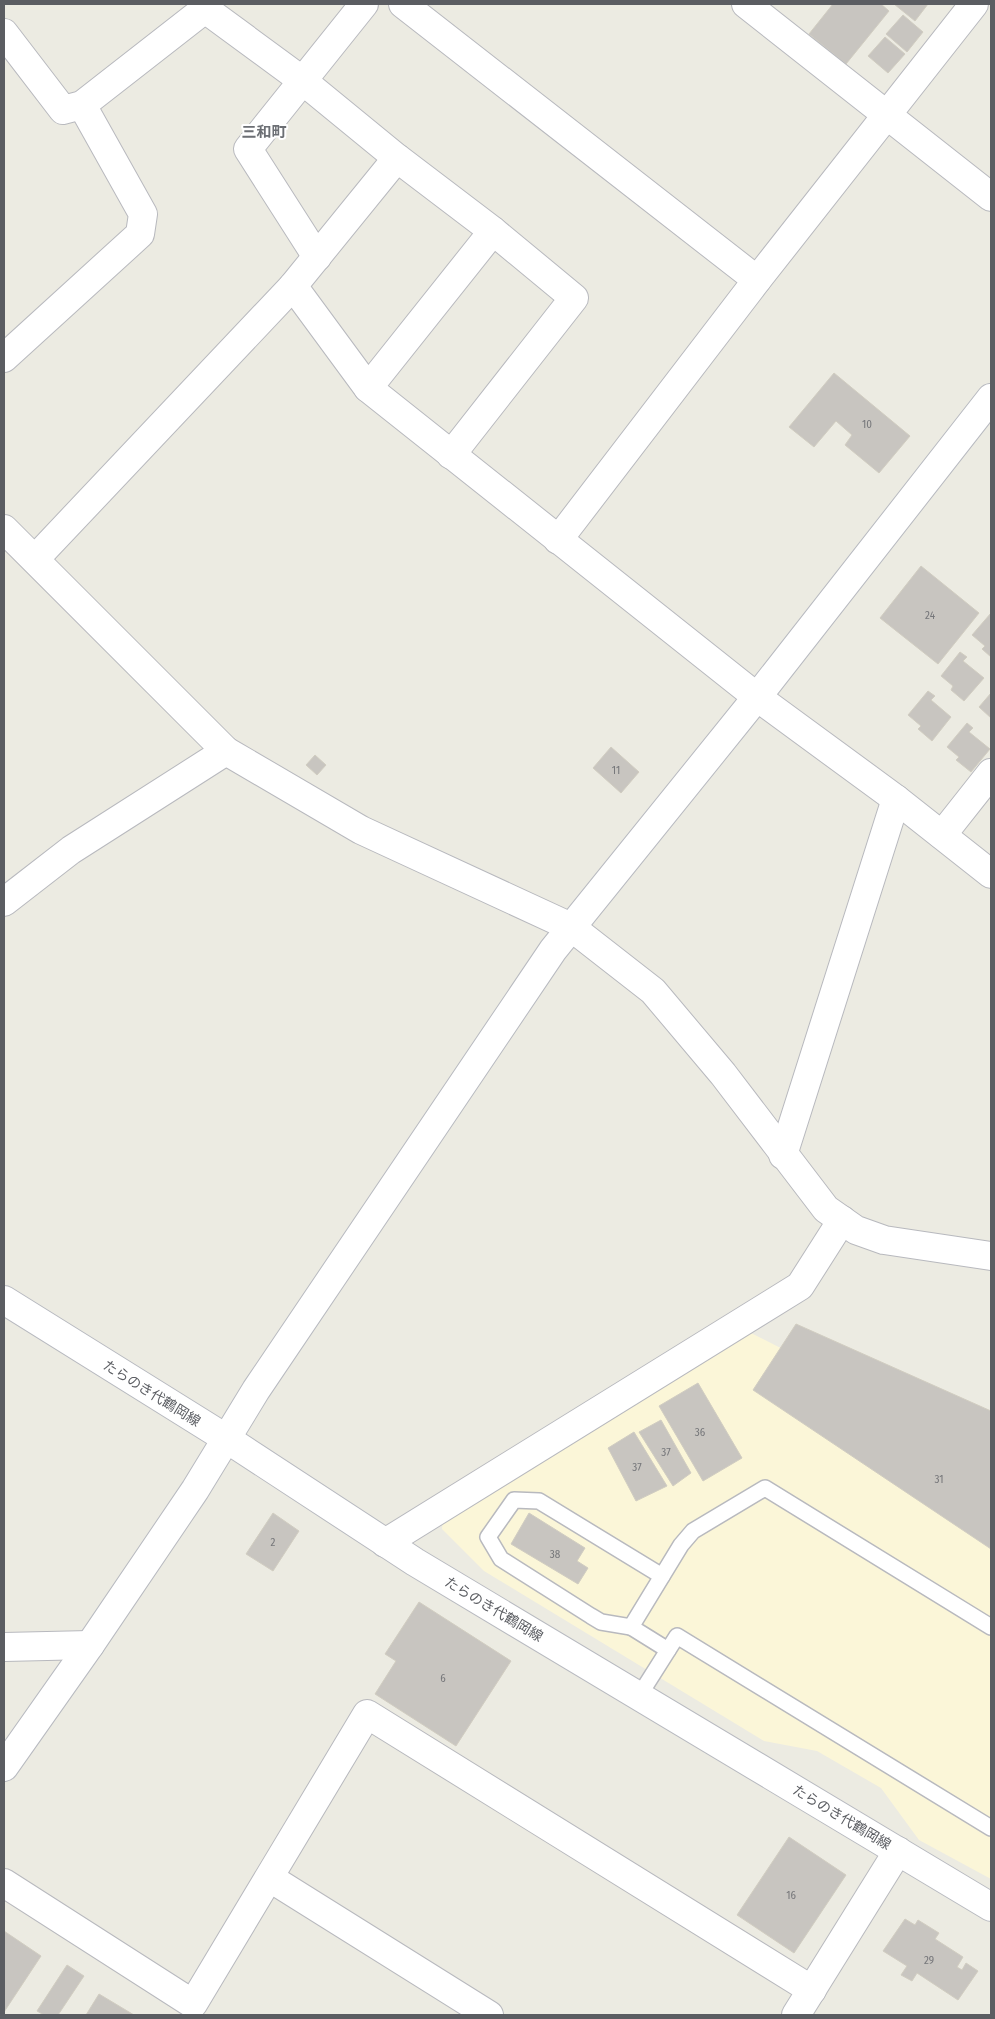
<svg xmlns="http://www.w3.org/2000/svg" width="995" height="2019" font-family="'Fira Sans Condensed','Noto Sans JP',sans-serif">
<rect width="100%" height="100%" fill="#ecebe2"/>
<!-- commercial -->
<path fill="#fbf6d8" d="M751 1333 863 1390 883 1409 991 1428V1879L919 1840 881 1788 817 1751 764 1741 484 1571 442 1529 443 1517Z"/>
<!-- building -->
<g fill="#c8c5c0" stroke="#d1cdc1">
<path d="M833 4H881L889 11 846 64 809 34Z"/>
<path d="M894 4H928L915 21Z"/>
<path d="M903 15 923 32 907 52 886 34Z"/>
<path d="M885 37 905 54 888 73 868 56Z"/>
<path d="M834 373 910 436 879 473 845 445 852 435 836 421 814 447 789 427Z"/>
<path d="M921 566 979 613 938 664 880 618Z"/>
<path d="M991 613V657L982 649 985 646 972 635Z"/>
<path d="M960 652 967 657 963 661 984 678 964 701 951 690 953 686 941 676Z"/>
<path d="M928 691 935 696 931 700 951 717 932 741 918 729 921 726 908 715Z"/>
<path d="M991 693V718L979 707Z"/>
<path d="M967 723 973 728 969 732 990 749 971 772 956 760 959 757 947 747Z"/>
<path d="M611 747 639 772 621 793 593 768Z"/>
<path d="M315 755 326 765 317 775 306 765Z"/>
<path d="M796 1324 991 1411V1549L753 1390Z"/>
<path d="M698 1383 742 1458 703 1481 659 1406Z"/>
<path d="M661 1420 691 1473 673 1486 639 1432Z"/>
<path d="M634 1432 667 1486 636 1501 608 1448Z"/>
<path d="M273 1513 299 1531 273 1571 246 1554Z"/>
<path d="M529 1513 585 1548 577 1561 588 1568 578 1584 511 1544Z"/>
<path d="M419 1602 511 1661 456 1746 375 1694 396 1661 385 1654Z"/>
<path d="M789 1837 846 1875 794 1953 737 1915Z"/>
<path d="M905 1919 915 1925 918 1920 939 1933 935 1939 963 1957 957 1967 962 1970 966 1963 978 1971 958 2000 917 1973 912 1981 901 1975 907 1966 883 1951Z"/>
<path d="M4 1931 41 1956 4 2012Z"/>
<path d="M67 1965 84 1976 58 2015H44L37 2011Z"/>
<path d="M99 1994 134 2015H86Z"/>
</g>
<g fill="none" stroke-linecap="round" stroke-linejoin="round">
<!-- lane casing -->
<g stroke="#b8b9be" stroke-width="18">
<g id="lane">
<path d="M631 1627 601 1622 591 1616 501 1559 488 1537 514 1500 539 1501 662 1576"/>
<path d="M668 1650 631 1627 681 1545 693 1531 765 1488 991 1627"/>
<path d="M639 1696 677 1636 991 1828"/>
</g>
</g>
<!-- street casing -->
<g stroke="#b8b9be" stroke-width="30">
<g id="street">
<path d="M403 4 757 280"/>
<path d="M746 4 991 197"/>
<path d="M4 33 63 110 82 105 205 9 303 81 397 158 493 231 574 298 451 455"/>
<path d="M317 257 248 149 364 4"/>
<path d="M293 286 368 388 757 697 896 799 991 874"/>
<path d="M4 358 140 234 143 214 82 105"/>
<path d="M368 388 493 231"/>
<path d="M4 529 226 751 361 830 571 927 653 991 723 1074 826 1209 856 1230 884 1240 991 1256"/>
<path d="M558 540 757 280 974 4"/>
<path d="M35 559 293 286 397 158"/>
<path d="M942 835 991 773"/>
<path d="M4 902 71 850 226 751"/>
<path d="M783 1155 896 799"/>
<path d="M385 1543 800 1286 842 1220"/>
<path d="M4 1647 90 1645"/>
<path d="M270 1878 489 2015"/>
<path d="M4 1883 193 2004 367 1714 812 1990"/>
<path d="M796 2015 898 1851"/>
</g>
</g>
<!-- secondary casing -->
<g stroke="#b8bac0" stroke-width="30">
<g id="secondary">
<path d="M4 1300 227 1439 415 1562 991 1907"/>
<path d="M4 1767 90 1645 195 1490 256 1390 553 950 757 697 991 398"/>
</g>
</g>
<!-- lane -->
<use href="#lane" stroke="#fff" stroke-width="15"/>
<!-- street -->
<use href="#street" stroke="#fff" stroke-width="28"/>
<!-- secondary -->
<use href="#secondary" stroke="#fff" stroke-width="28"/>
</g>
<g text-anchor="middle" stroke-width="4" stroke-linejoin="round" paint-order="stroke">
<!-- number labels -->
<g font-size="11" fill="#76777a">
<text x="867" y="428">10</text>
<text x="930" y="619">24</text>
<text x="616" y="774">11</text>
<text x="700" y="1436">36</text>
<text x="666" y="1456">37</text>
<text x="637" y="1471">37</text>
<text x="939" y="1483">31</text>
<text x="273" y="1546">2</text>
<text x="555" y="1558">38</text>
<text x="443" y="1682">6</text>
<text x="791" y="1899">16</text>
<text x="929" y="1964">29</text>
</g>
<!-- street labels -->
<g font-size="14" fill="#5b5d62" stroke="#fff">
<text transform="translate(152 1393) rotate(32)" y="5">たらのき代鶴岡線</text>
<text transform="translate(494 1609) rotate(31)" y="5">たらのき代鶴岡線</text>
<text transform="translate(842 1817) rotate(31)" y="5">たらのき代鶴岡線</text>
</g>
<!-- neighbourhood labels -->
<g font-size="15" font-weight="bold" fill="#6c6f74" stroke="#fff">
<text x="264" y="137">三和町</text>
</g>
</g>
<!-- border -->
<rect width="995" height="2019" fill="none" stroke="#5b5d62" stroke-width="10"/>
</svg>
